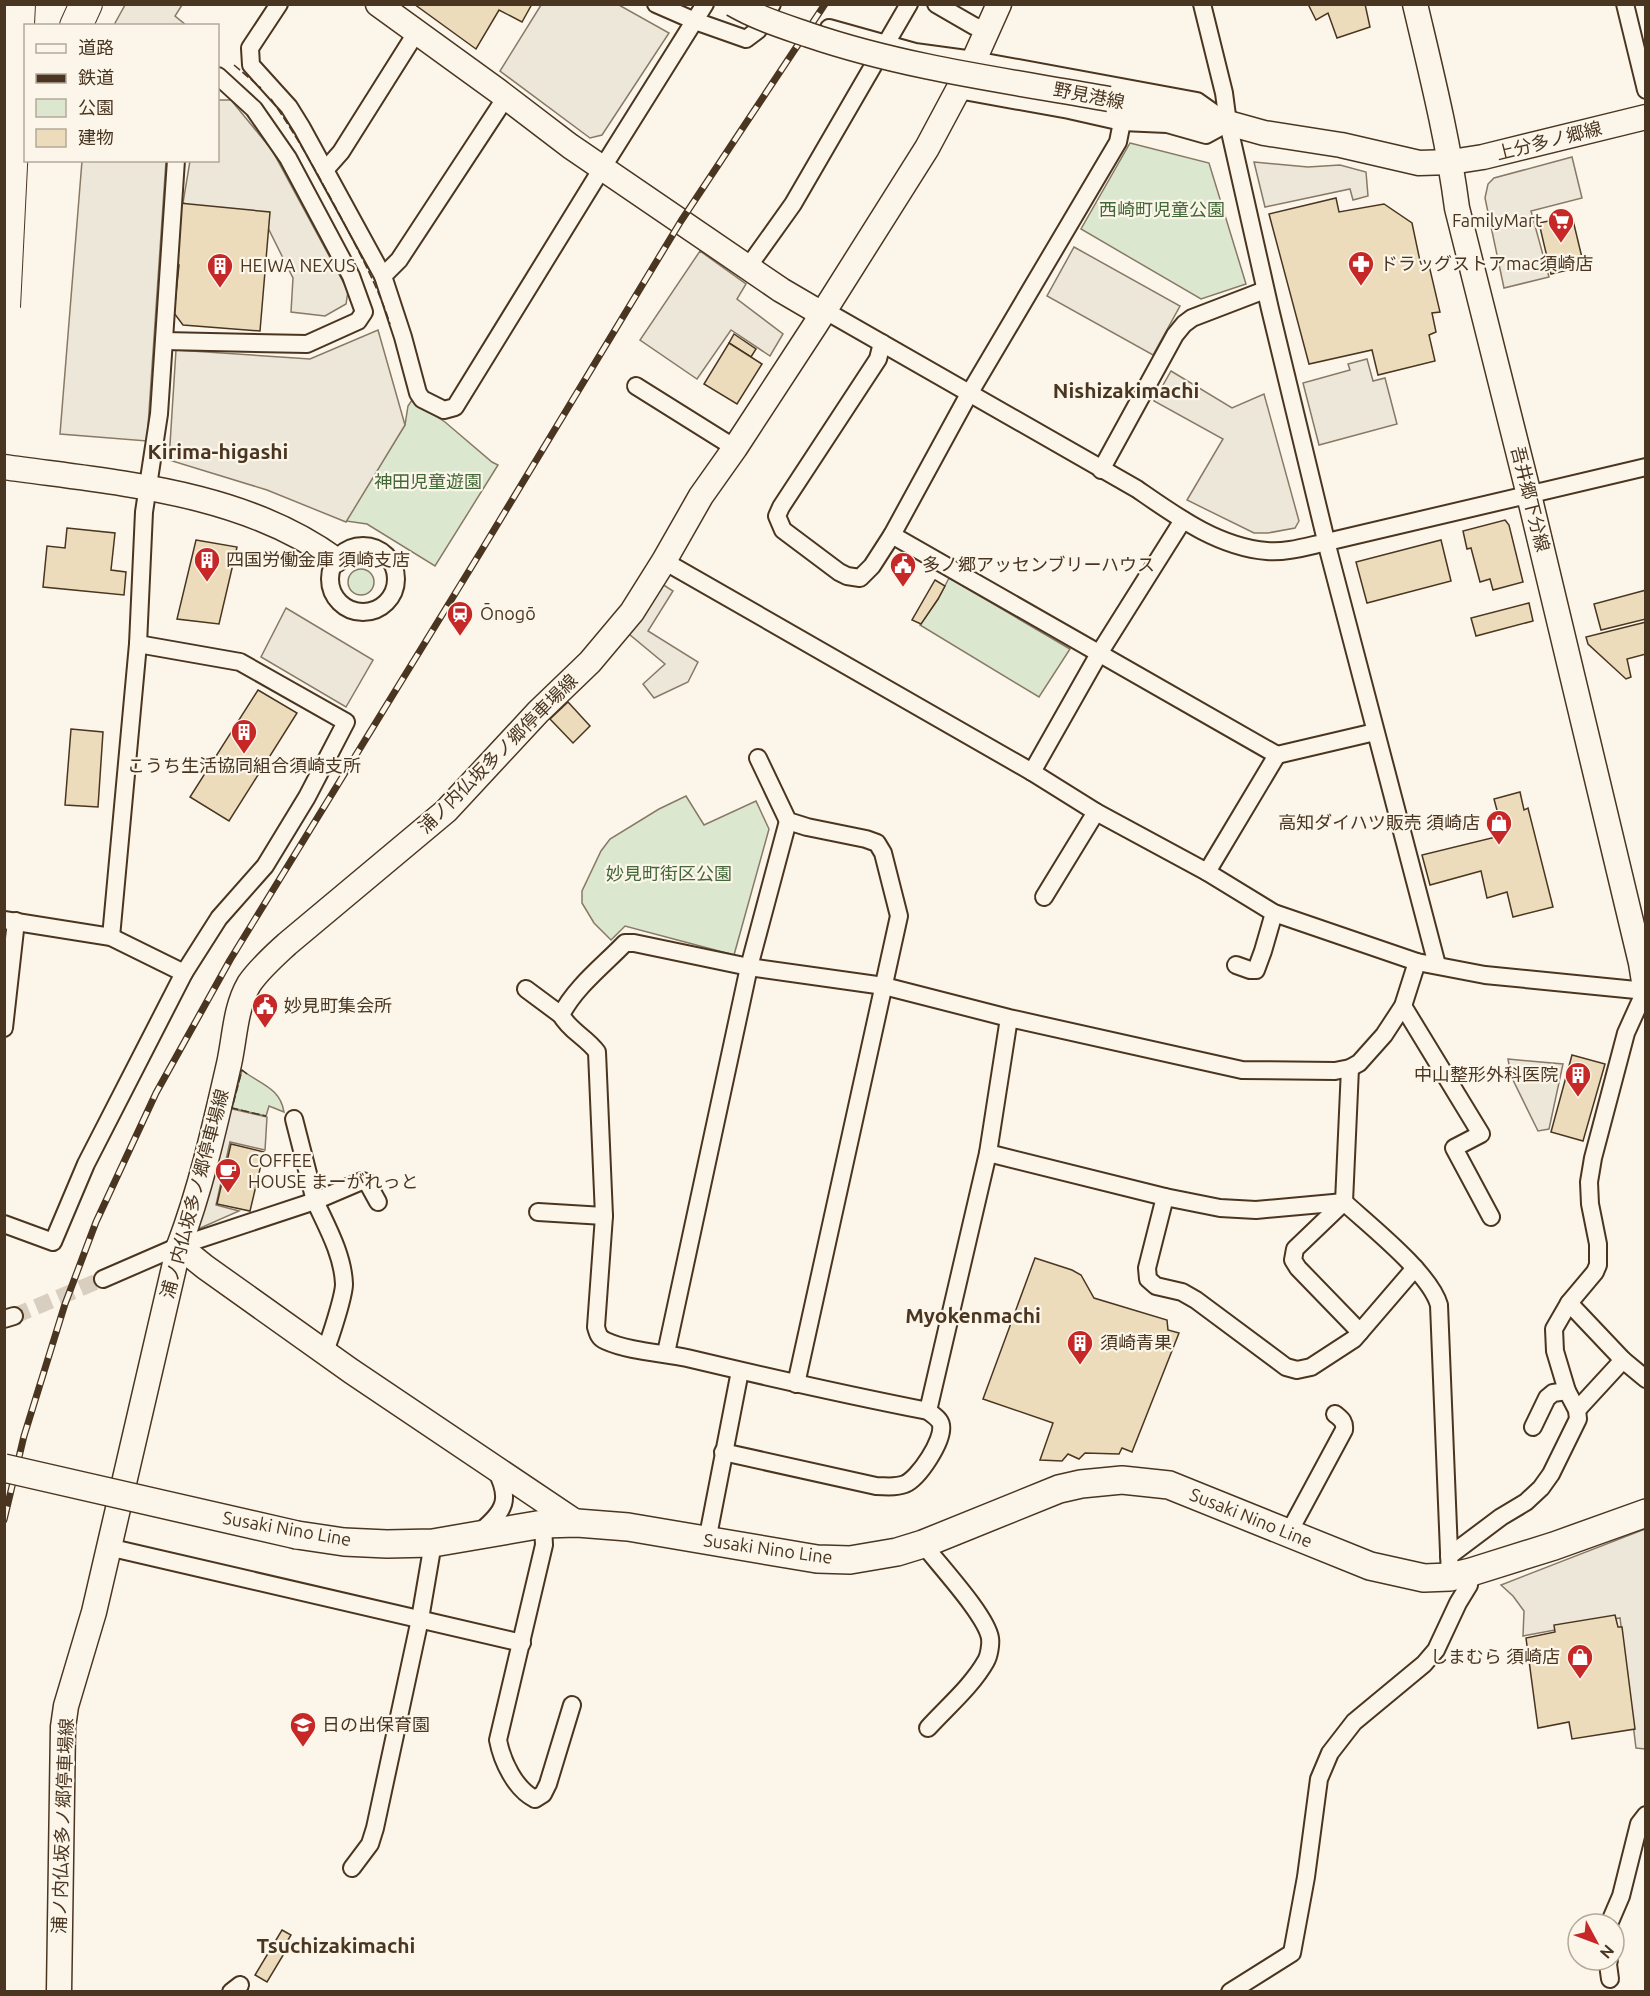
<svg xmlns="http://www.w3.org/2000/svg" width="1650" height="1996" font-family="Ubuntu,'Noto Sans JP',sans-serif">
<rect width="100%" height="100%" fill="#fbf6e9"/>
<!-- green -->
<g fill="#dce7d0" stroke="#887966" stroke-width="1.5">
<path d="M1130 143 1209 163 1246 284 1201 299 1081 229Z"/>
<path d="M412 400 445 422 492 462 498 465 435 566 367 524 346 521 405 425 408 406Z"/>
<circle cx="361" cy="582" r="13"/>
<path d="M949 578 1070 649 1039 697 920 625 938 599Z"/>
<path d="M686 796 704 825 756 801 769 829 734 955 625 926 611 940 594 923 582 903V891L601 851 610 839 659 809Z"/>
<path d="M242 1070C259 1084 280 1087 284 1112L269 1106 266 1116 232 1108Z"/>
</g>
<!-- parking -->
<g fill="#ede7d9" stroke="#887966" stroke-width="1.5">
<path d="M125 5H182L175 16 186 25H114Z"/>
<path d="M541 5H619L669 33 602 135 590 138 500 71Z"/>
<path d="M218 100H231L272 150 348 291 346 304 325 316 291 312 293 278 268 228 183 203 190 161 218 160Z"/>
<path d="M1572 157 1582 198 1531 211 1549 277 1504 288 1485 198 1488 184 1494 178Z"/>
<path d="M82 161H166L147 441 60 434Z"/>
<path d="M1254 162 1308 167 1340 165 1366 172 1368 196 1353 200 1350 189 1265 207Z"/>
<path d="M1074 247 1180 306 1153 355 1047 296Z"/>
<path d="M700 251 746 284 737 299 783 334 770 356 731 330 697 379 640 340Z"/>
<path d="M378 330 405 425 346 522 267 490 169 460 176 350 310 359Z"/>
<path d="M1367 359 1373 381 1385 378 1397 424 1319 445 1303 383 1350 370 1348 364Z"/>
<path d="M1171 371 1232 408 1264 394 1299 521 1295 528 1268 533H1254L1187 500 1223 439 1154 401Z"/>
<path d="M662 584 673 591 648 631 698 662 688 682 654 698 643 684 665 664 629 634Z"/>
<path d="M286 608 373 660 346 707 261 657Z"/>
<path d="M1508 1059 1563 1064 1549 1129 1538 1131 1511 1076Z"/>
<path d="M228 1108 267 1117 265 1150 230 1142 216 1205 239 1211 196 1230Z"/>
<path d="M1645 1529V1749L1636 1748 1620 1618 1523 1636 1524 1611 1513 1596 1501 1585Z"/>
</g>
<!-- building -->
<g fill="#ecdcbc" stroke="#4a3520" stroke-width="1.5">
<path d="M414 4H532L522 22 499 10 476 49Z"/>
<path d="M1308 4H1365L1370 27 1337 38 1328 13 1316 20Z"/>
<path d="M1336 198 1339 212 1384 204 1412 223 1420 261H1428L1440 312 1432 313 1436 332 1429 335 1435 361 1378 375 1372 350 1309 364 1269 214Z"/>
<path d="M179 203 270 212 260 331 183 325 174 313 179 265H173Z"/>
<path d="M1572 216 1584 266 1551 274 1539 223Z"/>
<path d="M734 334 756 349 751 357 729 343Z"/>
<path d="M729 343 762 364 737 404 704 384Z"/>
<path d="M1505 520 1509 525 1523 582 1493 590 1490 579 1480 582 1471 548 1467 549 1463 531Z"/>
<path d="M67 528 115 533 111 570 126 572 124 595 43 587 47 546 65 548Z"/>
<path d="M196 540 237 547 219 624 177 619Z"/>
<path d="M1441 540 1451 581 1367 603 1356 562Z"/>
<path d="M935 580 945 586 938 599 921 624 912 620Z"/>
<path d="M1646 590V619L1601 630 1594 604Z"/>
<path d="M1529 603 1533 621 1476 636 1471 618Z"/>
<path d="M1646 622V654L1627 659 1631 677 1626 679 1588 644 1586 637Z"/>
<path d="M258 690 297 713 229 821 190 797Z"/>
<path d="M568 702 590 726 573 743 550 719Z"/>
<path d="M71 729 103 732 98 807 65 805Z"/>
<path d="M1520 792 1524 810 1528 808 1553 907 1513 917 1507 892 1487 898 1481 871 1430 885 1422 855 1500 836 1495 815 1498 814 1494 799Z"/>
<path d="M1572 1055 1605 1064 1583 1141 1551 1132Z"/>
<path d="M231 1144 264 1152 250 1211 217 1204Z"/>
<path d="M1035 1258 1072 1270 1081 1275 1094 1298 1167 1320 1168 1330 1179 1333 1132 1452 1122 1448 1119 1454 1085 1453 1079 1459 1068 1454 1062 1461 1040 1460 1053 1423 983 1399Z"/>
<path d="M1615 1615 1618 1627H1622L1635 1729 1572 1739 1569 1722 1538 1728 1526 1638 1555 1632 1554 1625Z"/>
<path d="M282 1930 291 1935 282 1950 273 1945Z"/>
<path d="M273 1945 285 1952 267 1982 255 1975Z"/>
</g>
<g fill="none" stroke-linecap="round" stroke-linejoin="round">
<!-- street-tunnel -->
<path stroke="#d8cfc1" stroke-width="16" stroke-dasharray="16 8" stroke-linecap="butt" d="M14 1316 103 1279"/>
<!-- street casing -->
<g stroke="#4a3520" stroke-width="20">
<g id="street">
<path d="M279 4 250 48 251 65 289 107 302 128 383 276 403 337 418 393 422 399 444 410 455 407 596 178 705 4"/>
<path d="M656 4 695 21 746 39 758 30 772 4"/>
<path d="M936 4 974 26 988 30"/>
<path d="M1202 4 1224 93 1228 123 1270 309 1329 553 1437 965"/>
<path d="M1625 4 1646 90"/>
<path d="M829 28 915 52 974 60 1197 101 1228 123 1206 135 1167 124 1122 122 1069 110 958 90"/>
<path d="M1122 122 1118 142 969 394 892 535 1277 755 1375 732"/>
<path d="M326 169 341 152 416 33"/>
<path d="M748 267 793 204 909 4"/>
<path d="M383 276 399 260 506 97"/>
<path d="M824 310 1137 489C1176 516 1218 547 1267 551 1286 553 1308 546 1327 542L1646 467"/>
<path d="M164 341 307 344 358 321 364 312 351 276 288 158 254 109 218 76"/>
<path d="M882 343 878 359 781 507 777 516 783 530 839 572 847 576 860 578 872 566 892 535"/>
<path d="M636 386 735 448"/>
<path d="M1101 470 1175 335 1184 324 1192 318 1265 290"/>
<circle cx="363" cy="579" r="33"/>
<path d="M664 561 1032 772 1096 812 1207 872 1277 755"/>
<path d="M758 758 788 821 807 827 866 839 877 843 883 853 899 916 796 1384"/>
<path d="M1032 772 1100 652 1183 520"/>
<path d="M1207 872 1274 913 1417 962 1485 975 1646 991"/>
<path d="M1044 897 1096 812"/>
<path d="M4 920 111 937 184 973"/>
<path d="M111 937 138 644 144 512 159 414 176 160"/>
<path d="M1236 965 1250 970H1256L1263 951 1274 913"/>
<path d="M526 989 561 1015"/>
<path d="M1403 1006 1481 1134 1454 1148 1491 1217"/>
<path d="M1009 1018 988 1153 928 1411C847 1395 767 1377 687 1358 662 1353 628 1351 606 1341 599 1338 598 1334 596 1327L604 1216 597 1052C587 1038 570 1031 561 1015 575 987 604 965 625 943H634L749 967 884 986 1009 1018 1242 1070 1335 1071 1350 1068 1359 1063 1384 1035 1403 1006 1417 962"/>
<path d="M4 1028 16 921"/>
<path d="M1350 1068 1344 1202 1295 1249 1293 1260 1298 1268 1360 1332"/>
<path d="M294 1119 315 1201 362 1181 367 1182 378 1202"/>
<path d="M988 1153 1165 1197 1220 1208 1256 1210 1344 1202C1370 1226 1430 1273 1439 1305L1450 1577"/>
<path d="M1165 1197 1147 1268 1148 1279 1156 1286 1182 1292 1196 1300 1286 1367 1297 1370 1311 1367 1354 1339 1415 1268"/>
<path d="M538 1212 604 1216"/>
<path d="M4 1224 53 1242 86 1164 184 973 219 918 265 866 307 797 346 722 240 662 138 644"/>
<path d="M103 1279 179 1246 315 1201C327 1227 343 1255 344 1284 344 1296 330 1339 325 1351"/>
<path d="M1569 1303 1623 1360 1646 1379"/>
<path d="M4 1319 14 1316"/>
<path d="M666 1353 749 967 788 821"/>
<path d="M1577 1410 1623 1360"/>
<path d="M1533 1427 1547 1398 1553 1393 1567 1391"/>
<path d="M723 1452 876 1486C886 1486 895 1488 905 1484 919 1478 944 1440 941 1425 940 1419 933 1415 928 1411"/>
<path d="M543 1524 544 1545 498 1740C502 1761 515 1789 535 1799L543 1794 548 1784 572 1705"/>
<path d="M481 1531C505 1511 511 1499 496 1470"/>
<path d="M1288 1534 1344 1430C1345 1421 1341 1419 1335 1414"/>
<path d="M707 1541 740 1371"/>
<path d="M923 1544C939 1565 986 1615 990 1638 991 1644 989 1656 986 1661 972 1686 947 1707 928 1728"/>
<path d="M108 1547 522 1643"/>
<path d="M1449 1556 1501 1517 1526 1502 1541 1488 1551 1474 1578 1419 1577 1410 1567 1391 1555 1351 1554 1329 1569 1303 1595 1272 1598 1265V1244L1590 1204 1589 1182 1593 1158 1626 1033 1645 991"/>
<path d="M352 1868 370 1844 375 1828 420 1619 433 1543"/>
<path d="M1609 1924 1621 1896 1639 1824 1646 1815"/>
<path d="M1609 1960 1608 1964 1610 1979"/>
<path d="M231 1992 240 1985"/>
<path d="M1230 1992 1292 1953 1306 1877 1319 1779 1330 1753 1354 1722 1424 1664 1436 1650 1458 1603 1469 1585 1471 1572"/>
</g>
</g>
<!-- secondary casing -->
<g stroke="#4a3520" stroke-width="27">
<g id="secondary">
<path d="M378 4 498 91 570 146 781 290 822 314"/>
<path d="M1415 4C1431 72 1448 139 1457 208L1529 495 1641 963 1646 994"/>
<path d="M1109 99 1200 121 1228 123 1264 133 1341 145 1419 163 1451 162 1483 157 1646 117"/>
<path d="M4 467C117 483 242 491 336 560"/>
<path d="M179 1246 205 1267 351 1371 577 1523"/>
<path d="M59 1992 63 1727 66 1706 94 1612 179 1246C201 1188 215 1125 229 1064 235 1037 235 1008 249 984 259 969 274 956 287 944L446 811 538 712 590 662 632 612 664 561 701 496 735 448 816 324 927 148 974 60 999 4"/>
</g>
</g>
<!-- primary casing -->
<g stroke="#4a3520" stroke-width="30">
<path id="primary" d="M297 1535 344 1542 387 1544 433 1543 543 1524 577 1523 628 1527 817 1559 850 1560 897 1552 923 1544 1059 1489 1081 1484 1122 1480 1169 1485 1370 1566 1424 1578 1450 1577 1471 1572 1554 1546 1646 1513"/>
</g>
<!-- highway casing -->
<g stroke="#4a3520" stroke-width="34">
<path id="highway" d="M76 26 86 4"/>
</g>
<!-- street -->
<use href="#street" stroke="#fbf6e9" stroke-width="16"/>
<!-- secondary -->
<use href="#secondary" stroke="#fbf6e9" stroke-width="24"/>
<!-- primary -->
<use href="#primary" stroke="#fbf6e9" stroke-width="27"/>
<!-- highway -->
<use href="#highway" stroke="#fbf6e9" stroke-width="32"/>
<!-- rail casing -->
<g stroke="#4a3520" stroke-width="7">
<path id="rail" d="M4 1520 24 1436 65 1304 96 1222 156 1093 230 960 480 553 681 221 825 4"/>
</g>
<!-- rail -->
<use href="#rail" stroke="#fbf6e9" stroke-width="4.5" stroke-dasharray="14" stroke-linecap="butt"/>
<!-- secondary-bridge casing -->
<g stroke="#4a3520" stroke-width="27" stroke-linecap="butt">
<path id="secondary-bridge" d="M733 4C757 18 783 26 809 35 906 68 1009 81 1109 99"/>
</g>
<!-- primary-bridge casing -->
<g stroke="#4a3520" stroke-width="30" stroke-linecap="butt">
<path id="primary-bridge" d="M4 1468 297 1535"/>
</g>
<!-- highway-bridge casing -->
<g stroke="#4a3520" stroke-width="34" stroke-linecap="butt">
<path id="highway-bridge" d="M4 307 19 4"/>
</g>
<!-- secondary-bridge -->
<use href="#secondary-bridge" stroke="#fbf6e9" stroke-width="24"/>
<!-- primary-bridge -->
<use href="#primary-bridge" stroke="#fbf6e9" stroke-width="27"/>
<!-- highway-bridge -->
<use href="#highway-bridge" stroke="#fbf6e9" stroke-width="32"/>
<!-- fence -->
<g stroke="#4a3520" stroke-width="1.5" stroke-dasharray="8 3" stroke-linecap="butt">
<path d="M234 65 261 88"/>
<path d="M271 99C299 139 321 180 344 223 361 256 379 289 390 324"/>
<path d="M247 1074 242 1070 232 1108 266 1116"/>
</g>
</g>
<!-- icons -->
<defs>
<g id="supermarket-pin" transform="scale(1.35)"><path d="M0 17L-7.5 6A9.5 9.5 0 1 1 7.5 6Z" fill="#c62828" stroke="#fbf6e9"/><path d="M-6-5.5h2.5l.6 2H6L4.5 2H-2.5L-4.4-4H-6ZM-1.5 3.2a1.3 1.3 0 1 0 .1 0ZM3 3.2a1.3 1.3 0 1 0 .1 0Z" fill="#fff"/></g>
<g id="pharmacy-pin" transform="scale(1.35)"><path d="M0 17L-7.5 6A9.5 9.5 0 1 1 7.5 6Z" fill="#c62828" stroke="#fbf6e9"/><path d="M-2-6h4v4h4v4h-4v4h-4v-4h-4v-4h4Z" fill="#fff"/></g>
<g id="building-pin" transform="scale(1.35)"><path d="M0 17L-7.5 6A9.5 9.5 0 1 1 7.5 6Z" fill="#c62828" stroke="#fbf6e9"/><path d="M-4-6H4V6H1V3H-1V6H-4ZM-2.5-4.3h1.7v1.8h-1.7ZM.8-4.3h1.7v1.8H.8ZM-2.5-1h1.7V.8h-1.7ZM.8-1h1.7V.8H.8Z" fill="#fff"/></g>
<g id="civic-pin" transform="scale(1.35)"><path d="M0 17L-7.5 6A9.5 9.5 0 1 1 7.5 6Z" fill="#c62828" stroke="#fbf6e9"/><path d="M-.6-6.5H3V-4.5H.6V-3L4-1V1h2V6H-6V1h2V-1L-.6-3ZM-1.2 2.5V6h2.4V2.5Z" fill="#fff"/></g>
<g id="station-pin" transform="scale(1.35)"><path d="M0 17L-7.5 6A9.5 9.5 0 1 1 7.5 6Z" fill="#c62828" stroke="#fbf6e9"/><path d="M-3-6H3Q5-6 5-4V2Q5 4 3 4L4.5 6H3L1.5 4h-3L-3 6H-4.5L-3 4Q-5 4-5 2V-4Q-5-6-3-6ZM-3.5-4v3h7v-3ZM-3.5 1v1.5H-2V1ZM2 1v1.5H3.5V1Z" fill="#fff"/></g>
<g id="shop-pin" transform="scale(1.35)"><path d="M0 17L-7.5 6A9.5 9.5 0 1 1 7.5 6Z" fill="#c62828" stroke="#fbf6e9"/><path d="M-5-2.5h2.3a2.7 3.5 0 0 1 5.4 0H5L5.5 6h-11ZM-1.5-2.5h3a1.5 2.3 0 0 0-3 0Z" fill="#fff"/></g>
<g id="cafe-pin" transform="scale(1.35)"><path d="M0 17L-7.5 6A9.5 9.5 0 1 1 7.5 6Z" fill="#c62828" stroke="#fbf6e9"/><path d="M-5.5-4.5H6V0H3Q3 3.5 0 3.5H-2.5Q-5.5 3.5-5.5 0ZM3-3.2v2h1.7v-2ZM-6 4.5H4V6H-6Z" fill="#fff"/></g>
<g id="school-pin" transform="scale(1.35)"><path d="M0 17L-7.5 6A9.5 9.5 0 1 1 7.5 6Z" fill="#c62828" stroke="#fbf6e9"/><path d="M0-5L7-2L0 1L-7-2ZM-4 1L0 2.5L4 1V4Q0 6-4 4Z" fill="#fff"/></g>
</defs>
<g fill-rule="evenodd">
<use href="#supermarket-pin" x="1561" y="221"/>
<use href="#pharmacy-pin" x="1361" y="264"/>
<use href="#building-pin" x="220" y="266"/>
<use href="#building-pin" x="207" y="560"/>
<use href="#civic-pin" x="903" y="565"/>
<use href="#station-pin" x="460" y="614"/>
<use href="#building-pin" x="244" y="732"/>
<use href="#shop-pin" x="1499" y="823"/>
<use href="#civic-pin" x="265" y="1006"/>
<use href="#building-pin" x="1578" y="1075"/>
<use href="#cafe-pin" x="228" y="1171"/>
<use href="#building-pin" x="1080" y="1343"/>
<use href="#shop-pin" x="1580" y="1657"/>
<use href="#school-pin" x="303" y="1725"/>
</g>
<g text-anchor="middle" stroke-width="4.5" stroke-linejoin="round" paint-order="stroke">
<!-- street labels -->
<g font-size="18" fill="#4a3520" stroke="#fbf6e9">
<text transform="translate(1089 96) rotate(11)" y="6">野見港線</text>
<text transform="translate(1549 141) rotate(-14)" y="6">上分多ノ郷線</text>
<text transform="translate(1530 499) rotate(76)" y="6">吾井郷下分線</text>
<text transform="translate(498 754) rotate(-45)" y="6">浦ノ内仏坂多ノ郷停車場線</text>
<text transform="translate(195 1194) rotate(-75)" y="6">浦ノ内仏坂多ノ郷停車場線</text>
<text transform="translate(1251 1518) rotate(22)" y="6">Susaki Nino Line</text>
<text transform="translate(287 1529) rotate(10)" y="6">Susaki Nino Line</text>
<text transform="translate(768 1549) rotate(8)" y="6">Susaki Nino Line</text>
<text transform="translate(63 1826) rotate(-88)" y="6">浦ノ内仏坂多ノ郷停車場線</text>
</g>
<!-- park labels -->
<g font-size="18" fill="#436837" stroke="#fbf6e9">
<text x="1162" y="216">西崎町児童公園</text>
<text x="428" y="488">神田児童遊園</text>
<text x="669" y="880">妙見町街区公園</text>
</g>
<!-- poi labels -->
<g font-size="18" fill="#4a3520" stroke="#fbf6e9" text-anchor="start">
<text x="1542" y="227" text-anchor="end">FamilyMart</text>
<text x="1380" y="270">ドラッグストアmac須崎店</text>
<text x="240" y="272">HEIWA NEXUS</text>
<text x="226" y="566">四国労働金庫 須崎支店</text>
<text x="922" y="571">多ノ郷アッセンブリーハウス</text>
<text x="480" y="620">Ōnogō</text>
<text x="244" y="772" text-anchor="middle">こうち生活協同組合須崎支所</text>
<text x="1480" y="829" text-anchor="end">高知ダイハツ販売 須崎店</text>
<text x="284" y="1012">妙見町集会所</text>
<text x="1558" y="1081" text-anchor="end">中山整形外科医院</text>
<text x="248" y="1167">COFFEE<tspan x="248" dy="21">HOUSE まーがれっと</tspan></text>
<text x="1100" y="1349">須崎青果</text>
<text x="1560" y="1663" text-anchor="end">しまむら 須崎店</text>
<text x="322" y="1731">日の出保育園</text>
</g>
<!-- quarter labels -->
<g font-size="21" font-weight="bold" fill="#4a3520" stroke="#fbf6e9">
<text x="1126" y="398">Nishizakimachi</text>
<text x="218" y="459">Kirima-higashi</text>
<text x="973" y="1323">Myokenmachi</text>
<text x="336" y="1953">Tsuchizakimachi</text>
</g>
</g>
<!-- border -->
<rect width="1650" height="1996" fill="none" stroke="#4a3520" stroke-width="12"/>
<!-- legend -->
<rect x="24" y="24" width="195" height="138" fill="#fbf6e9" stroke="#b4a999" stroke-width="1.5"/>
<rect x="36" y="44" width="30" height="9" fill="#fbf6e9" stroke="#b4a999" stroke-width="1.5"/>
<text x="78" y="54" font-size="18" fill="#4a3520">道路</text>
<rect x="36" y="74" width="30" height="9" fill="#4a3520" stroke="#b4a999" stroke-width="1.5"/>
<text x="78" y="84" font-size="18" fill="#4a3520">鉄道</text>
<rect x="36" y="99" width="30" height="18" fill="#dce7d0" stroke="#b4a999" stroke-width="1.5"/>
<text x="78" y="114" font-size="18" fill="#4a3520">公園</text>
<rect x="36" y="129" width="30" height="18" fill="#ecdcbc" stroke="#b4a999" stroke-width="1.5"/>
<text x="78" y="144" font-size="18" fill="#4a3520">建物</text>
<!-- north arrow -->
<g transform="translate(1596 1942) rotate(131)"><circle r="28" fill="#fbf6e9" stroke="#b4a999" stroke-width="1.5"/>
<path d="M0-4.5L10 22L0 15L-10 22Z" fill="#c62828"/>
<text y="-9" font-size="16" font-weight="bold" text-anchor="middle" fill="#4a3520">N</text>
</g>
</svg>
